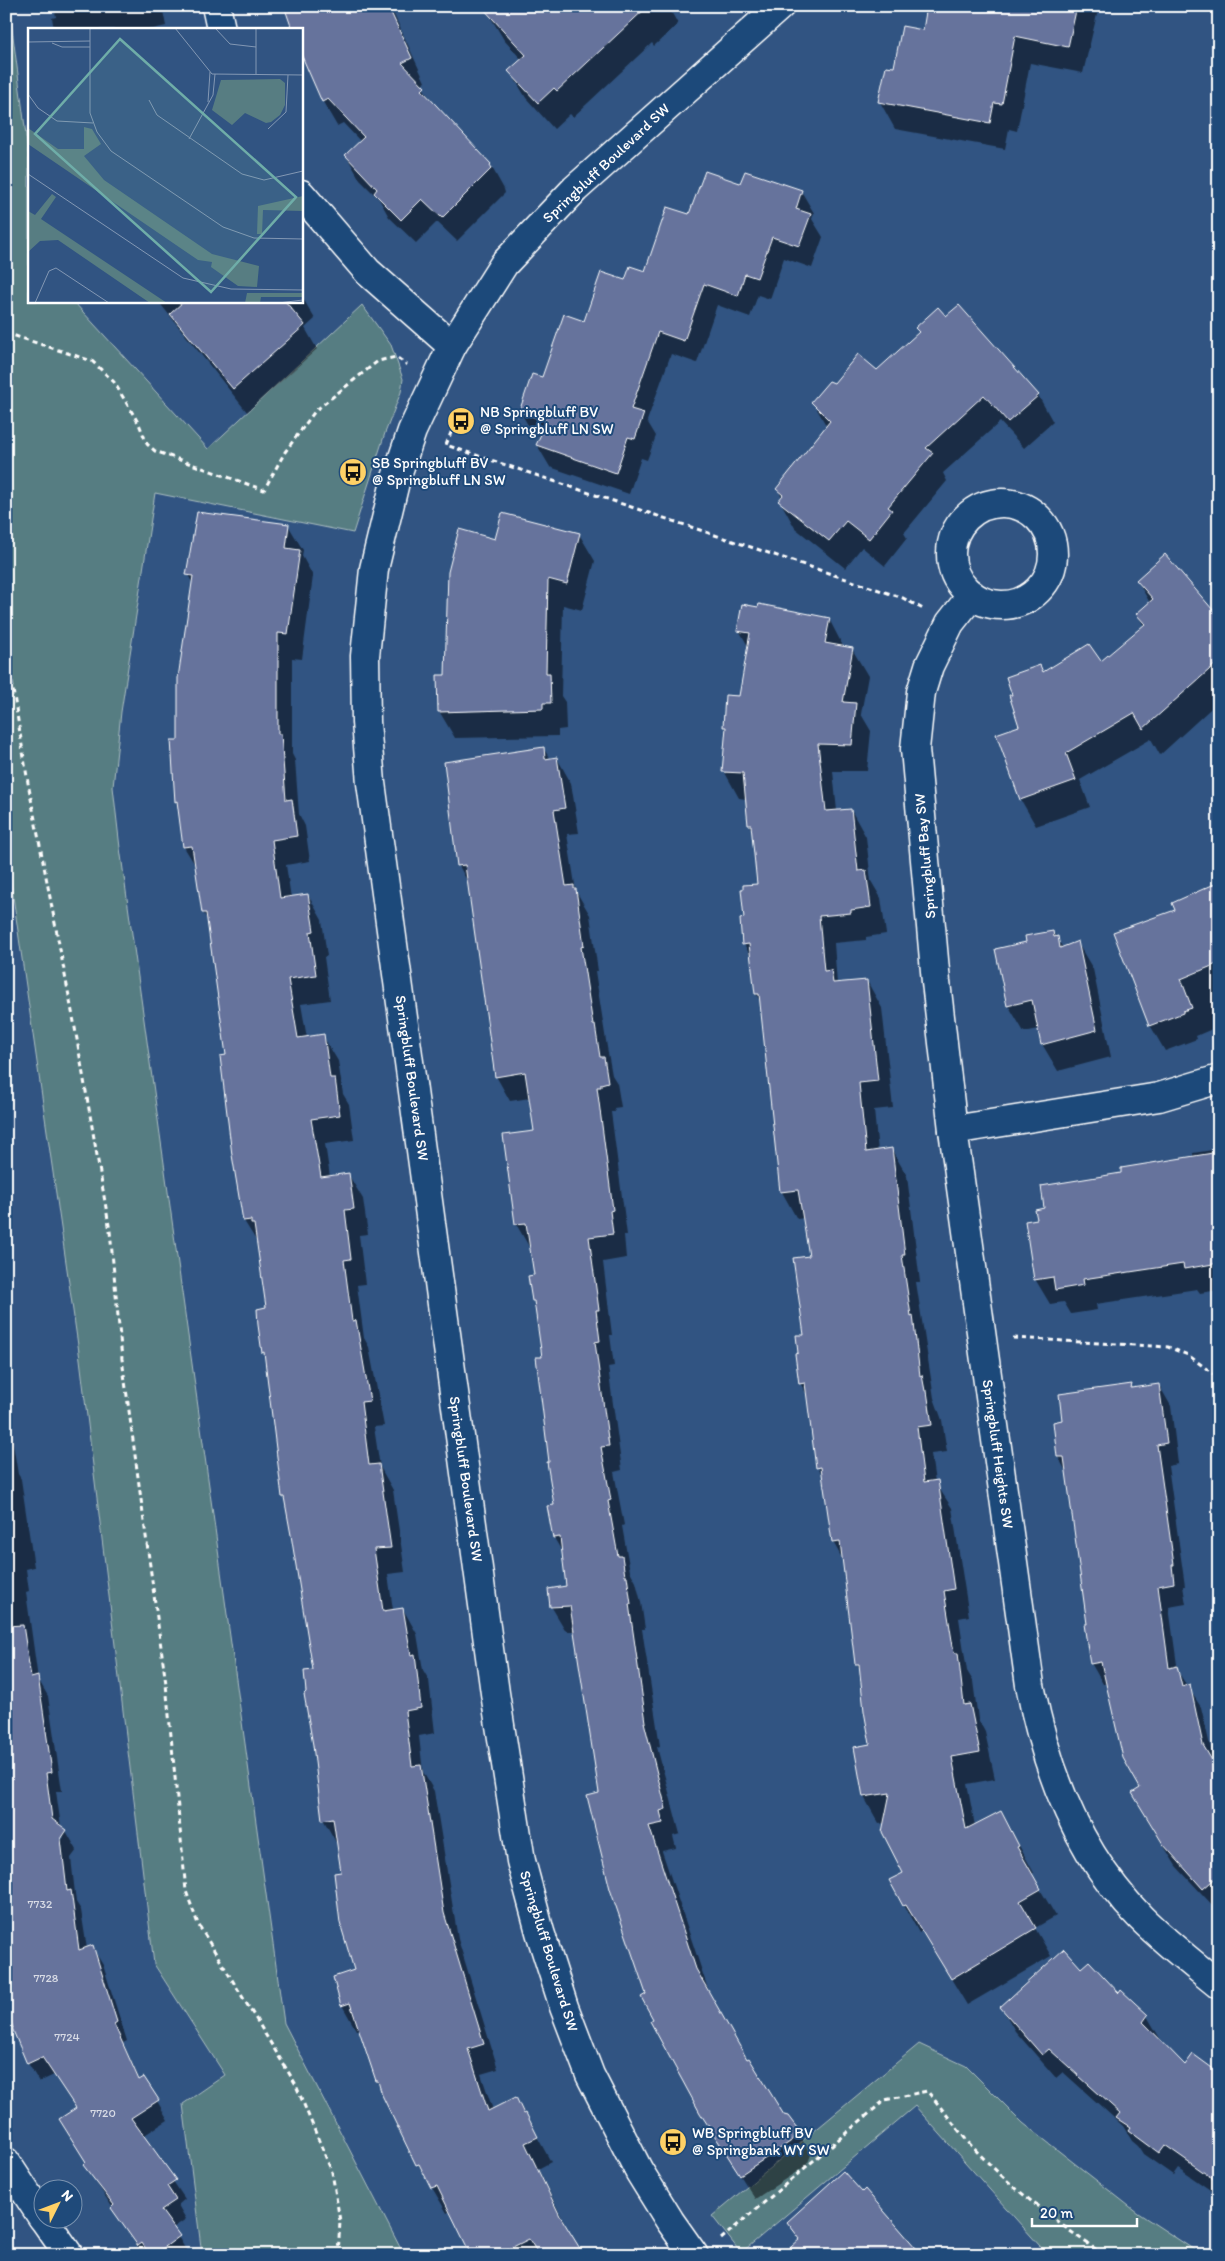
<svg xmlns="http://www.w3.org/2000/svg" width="1225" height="2261" font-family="Itim,sans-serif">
<rect width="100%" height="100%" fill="#315482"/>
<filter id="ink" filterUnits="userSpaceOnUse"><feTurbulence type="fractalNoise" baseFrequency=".02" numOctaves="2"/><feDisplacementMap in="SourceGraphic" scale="10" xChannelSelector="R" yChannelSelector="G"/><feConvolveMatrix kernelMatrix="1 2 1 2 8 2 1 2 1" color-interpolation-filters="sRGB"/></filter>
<g filter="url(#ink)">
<!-- green -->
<g fill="#577d82" stroke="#abbec0">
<path d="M6 6H9L29 158V301H73L208 449 362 305 391 345 403 379 401 392 385 433 353 533 155 493 121 712 113 787 120 848 284 2023 404 2255H202L183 2104 225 2075 154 1964 80 1359 6 848Z"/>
<path d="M919 2044 966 2066 1023 2123 1138 2213 1202 2255H1048L915 2106 741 2253 712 2216Z"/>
</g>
<!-- shadow -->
<g fill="#0007" fill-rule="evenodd">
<path d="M54 6H162L166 26 153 29H54L52 18 56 17Z"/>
<path d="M304 6H390L425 82 421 84 433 104 490 164 504 189 505 193 457 241 437 222 416 243 389 217 379 199 360 180 346 155 361 142 343 123 337 126 323 102 301 51Z"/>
<path d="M589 6H668L678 24 654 46 652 43 573 117 570 114 554 129 526 98 510 71 522 60 504 40 488 13Z"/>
<path d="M929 6H1099L1083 73 1030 63 1017 131 1009 129 1005 149 895 129 880 102 895 69 924 31Z"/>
<path d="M741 184 801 191 814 213 812 219 823 237 812 268 784 258 770 299 758 295 750 317 717 305 697 363 671 354 647 421 656 436 647 460 641 458 629 494 550 467 537 445 541 436 533 434 520 411 585 322 626 282 646 272 689 216Z"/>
<path d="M301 295 315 319 305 328 317 349 247 412 158 301H301Z"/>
<path d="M946 318 1038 395 1053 422 1024 448 1000 422 943 473 947 481 904 533 907 538 885 566 862 547 845 568 795 528 780 501 782 498 778 489 827 427 813 402 835 385 877 372 920 333 916 328Z"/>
<path d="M288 525 303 550 302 556 313 576 302 659 292 658V754L295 760 299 814 305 826 310 861 286 865 291 898 308 895 322 920 327 956 324 957 330 1000 301 1004 307 1038 323 1036 338 1061 343 1094 349 1104 354 1140 325 1144 330 1177 348 1174 363 1199 368 1234 359 1235 365 1284 357 1285 364 1338 369 1347 384 1426 374 1427 380 1467 393 1490 405 1572 388 1574 393 1610 403 1609 417 1634 423 1670 429 1680 435 1733 419 1736 423 1772 434 1791 458 1939 498 2069 481 2074 493 2110 516 2098 551 2162 538 2169 577 2248 562 2255H473L451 2211 447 2213 418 2164 377 2081 360 2029 356 2030 342 2005 355 1971 337 1844 323 1819 315 1671 286 1502 283 1496 266 1357 263 1352 267 1308 259 1245 244 1221 227 1056 208 921 203 912 197 868 184 847 179 806 176 801 193 584 188 575Z"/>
<path d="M579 534 595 561 582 610 563 605 561 696 565 702 566 729 558 730V736L455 738 439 711 446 676 496 540Z"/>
<path d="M1137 580 1219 619V701L1160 755 1151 739 1080 780 1090 807 1036 826 1021 800V726L1043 673 1100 663 1144 626 1137 614 1150 603Z"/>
<path d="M829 619 844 648 852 649 868 676 861 714 871 731 867 771H833L837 811 851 810 866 837 871 881 881 898 886 934 866 937V940L834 943 837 984 867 981 882 1008 893 1108 874 1110 878 1152 892 1150 907 1176 920 1282H916L934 1398 942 1420 947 1452 931 1454 935 1482 952 1508 969 1616 959 1618 967 1671 973 1681 978 1719 985 1732 995 1779 967 1784 975 1826 1001 1812 1034 1873 1031 1874 1056 1916 1035 1928 1051 1956 967 2005 922 1931 919 1933 891 1881 904 1874 885 1823 879 1824 864 1797 856 1748 872 1745 861 1671 857 1664 843 1560 833 1542 824 1478 818 1467 809 1398 800 1383V1354L805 1336 810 1257 804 1218 797 1219 782 1192 761 1003 756 994 752 959 744 944 745 919 759 885 753 832 749 825 746 799 739 798 724 771 727 732 724 726 740 698 749 648 739 630Z"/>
<path d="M544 749 550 759 557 758 571 783 579 833 567 834 576 891 590 915 598 971H595L607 1047 612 1075 617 1083 621 1107 614 1108 615 1112H611L627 1235H624L626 1258 603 1262 612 1335H610L614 1366 608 1367 622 1470 614 1472 624 1525 622 1526 630 1571 636 1582 641 1602 645 1629H642L660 1746 657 1747 680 1834 673 1836 676 1848 662 1851 710 1995 747 2061 783 2116 796 2129 811 2155 807 2165 755 2199 701 2112 654 2019 600 1794 575 1631H566L551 1606 568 1587 563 1553 554 1538 549 1507 556 1506 543 1358 536 1306 533 1300 535 1276 531 1250 516 1224 504 1137 535 1132 530 1098 510 1101 496 1076 469 884 459 866 446 763Z"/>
<path d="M1219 884V1026L1196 1036 1197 1039 1165 1051 1150 1025 1177 911Z"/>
<path d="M1053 932 1063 948 1077 942 1093 969 1111 1057 1058 1071 1042 1044 1039 1029 1024 1032 1008 1005 1028 943Z"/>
<path d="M1219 1149V1290L1200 1293 1197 1289 1096 1304 1097 1310 1071 1314 1064 1302 1050 1304 1035 1279 1038 1220 1046 1209 1123 1174 1193 1158V1153Z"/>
<path d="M1159 1385 1171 1406 1178 1464 1168 1466 1185 1586H1183L1186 1604 1169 1607 1178 1672 1201 1707 1215 1767 1219 1774V1906L1216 1909 1176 1866 1145 1815 1142 1789 1107 1684H1103L1091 1663 1088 1625 1067 1473 1058 1457 1063 1420 1131 1386 1133 1388Z"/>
<path d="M6 1401 18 1474 21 1479 34 1567 26 1569 29 1591 26 1592 38 1679 48 1696 62 1791H56L61 1827 66 1831 77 1850 71 1858 76 1902 81 1910 87 1949 92 1947 103 1965 127 2041 123 2043 140 2081 144 2078 168 2120 143 2136 185 2199 178 2205 186 2219 173 2228 189 2255H143L85 2165 87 2163 77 2109 54 2075 39 2082 28 2063 6 1868ZM62 1835 64 1837 58 1845Z"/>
<path d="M1081 1970 1119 1995 1121 1992 1147 2016 1161 2040 1160 2041 1185 2066 1219 2074V2196L1178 2168 1173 2175 1143 2154 1138 2146 1132 2141 1123 2126 1063 2072 1056 2078 1015 2031 1002 2008Z"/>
</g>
<!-- building -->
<g fill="#66739c" stroke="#fff">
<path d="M284 6H388L412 58 402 63 425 87 422 90 491 164 490 165 492 168 442 218 422 199 401 220 374 193 377 189 345 155 364 137 328 99 322 102 301 54V29H292Z"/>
<path d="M481 6H648L557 91 554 88 538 103 508 71 526 55Z"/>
<path d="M927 6H1077L1068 47 1015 36 1002 104 994 103 990 123 878 102 886 66 894 67 902 26 923 30Z"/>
<path d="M705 171 740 183 745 171 802 190 796 209 811 214 799 246 772 237 757 278 745 274 738 296 704 284 684 341 658 332 631 409 644 413 635 439 628 437 616 473 536 445 547 421 519 412 532 374 542 377 564 314 584 321 601 272 625 280 630 266 645 271 667 207 689 214Z"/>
<path d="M184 301H285L305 325 233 389 170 314Z"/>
<path d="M959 305 1039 395 1008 422 984 395 926 448 933 453 888 507 892 510 869 539 846 521 829 541 778 501 783 495 776 489 830 421 811 402 829 381 834 383 858 354 877 370 919 332 915 328 938 307 946 316Z"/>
<path d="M197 512 289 524 286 548 300 550 288 634 278 633V734H281L286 800 292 799 297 836 272 840 280 898 308 894 314 931 310 932 316 975 288 979 298 1038 324 1034 330 1078H335L340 1115 311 1119 321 1177 349 1173 354 1209 345 1210 351 1259 344 1260 352 1321 356 1320 370 1401 361 1402 369 1465 379 1464 391 1548 374 1549 383 1611 403 1608 411 1655 415 1654 421 1708 405 1711 412 1766 421 1765 444 1913 484 2044 468 2049 488 2111 516 2097 524 2114 526 2113 538 2137 525 2143 560 2216 584 2255H539L529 2239 497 2255H471L437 2186 431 2188 419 2164 416 2165 382 2095 378 2081H376L350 2003 341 2006 333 1977 354 1970 340 1923 334 1873 341 1872 333 1818 322 1820 313 1745 304 1694 306 1692 304 1671 313 1670 291 1535 284 1497H282L264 1352 262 1353 258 1325 257 1309 266 1307 254 1224H251V1220L243 1221 232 1155 220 1056 226 1055 206 913H202L192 846 183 847 177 801 175 802 171 740H178V678L193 576 186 575Z"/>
<path d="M502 513 580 533 567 584 548 579 546 673H550L551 703H543V709L438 712 437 675H445L448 572 459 529 495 539Z"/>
<path d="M1165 554 1219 617V661L1143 729 1134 713 1066 753 1076 780 1020 800 996 734 1019 726 1009 695H1012L1006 677 1040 665 1043 672 1089 644 1101 661 1145 624 1136 614 1153 599 1136 580Z"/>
<path d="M742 604 758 607 759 604 830 618 825 643 853 648 843 702 856 703 852 745 818 744 826 811 851 809 858 871 866 870 871 907 851 910V913L819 916 824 971 831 970 833 983 867 980 878 1081 859 1083 866 1152 892 1148 905 1255H902L911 1316 913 1315 920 1376 922 1375 925 1391H927L932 1425 917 1427 924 1482 938 1480 954 1589 944 1591 954 1653H958L964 1705 970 1704 980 1752 952 1757 966 1829 1001 1811 1019 1846 1017 1847 1041 1889 1020 1901 1036 1928 951 1979 906 1905 903 1906 889 1880 903 1873 882 1832 890 1793 863 1797 854 1747 870 1744 864 1711 859 1664H855L840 1541 832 1542 821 1467 816 1468 805 1383 799 1384 795 1354 798 1353 796 1335H804L793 1258 809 1256 798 1190 780 1192 759 994H755L749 944 742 945 740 919 744 918 741 889H743V885L757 884 751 825H748L743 773 722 772 726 727H723L725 695 739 696 750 633 737 631Z"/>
<path d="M544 747 545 759 557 757 565 808 554 810 566 886 574 885V889H576L584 946 581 947 593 1025H595L600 1057H604L608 1082 601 1084V1087H597L613 1210 610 1211 613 1234 589 1237 599 1310H596L600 1341 595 1342 609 1446 601 1447 611 1500 608 1501 618 1556H622L625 1576H627L631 1604H629L646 1722H644L666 1809 660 1811 663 1823 649 1826 696 1969 747 2059 749 2058 784 2115 788 2116 797 2128 793 2140 740 2175 700 2113 650 2021 653 2019 641 1997 646 1994 610 1889 587 1796 599 1793 570 1606 550 1607 548 1589 566 1586 560 1537 553 1538 547 1506 554 1505 547 1462H549L536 1357H542L534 1301H532L528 1276 534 1275 526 1223 515 1224 503 1135 534 1131 525 1072 495 1077 465 865 457 866 444 762Z"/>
<path d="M1219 882V963L1181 979 1192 1008 1183 1011V1013L1149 1026 1113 932 1175 910 1172 903Z"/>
<path d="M1053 931 1054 937 1058 936 1060 948 1078 941 1097 1030 1041 1045 1032 1000 1007 1006 995 949 1026 942 1025 936Z"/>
<path d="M1219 1152V1263L1184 1269 1183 1264 1083 1279 1084 1285 1055 1290 1053 1277 1034 1280 1025 1221 1037 1219 1035 1210 1044 1208 1041 1186 1121 1173V1168Z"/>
<path d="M1132 1384 1131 1388 1159 1384 1167 1443 1157 1445 1174 1565H1172L1174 1583 1158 1586 1169 1668 1177 1666 1182 1687 1190 1684 1203 1745 1219 1772V1875L1203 1889 1163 1844 1132 1793 1140 1788 1123 1758 1101 1662 1090 1664 1084 1624H1087L1064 1457H1057L1053 1422 1062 1420 1059 1394Z"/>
<path d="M23 1625 31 1678 38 1676 52 1772 46 1773 52 1819 67 1830 61 1839 67 1891 71 1890 79 1950 93 1945 117 2022 114 2024 139 2080 144 2077 159 2100 131 2118 176 2180 167 2186 176 2200 161 2210 180 2236 154 2255H150L142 2243 138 2246 111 2208 114 2205 83 2165 86 2162 59 2119 76 2108 42 2057 27 2064 12 2028H13L6 2006V1626Z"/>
<path d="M1064 1949 1081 1968 1089 1961 1119 1993 1121 1990 1148 2015 1143 2022 1185 2065 1193 2054 1219 2073V2183L1165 2145 1159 2153 1128 2130 1130 2127 1116 2118 1120 2113 1049 2049 1042 2055 1000 2007Z"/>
<path d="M843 2171 862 2192 865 2189 922 2255H782L800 2239 787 2222Z"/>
</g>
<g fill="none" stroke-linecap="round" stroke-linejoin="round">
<!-- minor casing -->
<g stroke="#fff" stroke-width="31">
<g id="minor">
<path d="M216 6 221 29"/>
<path d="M301 194 368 272 452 346"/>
<circle cx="1002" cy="554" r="51"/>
<path d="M972 595 950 623 929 666 921 692 915 749 936 982 953 1130 1030 1685C1046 1771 1078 1854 1141 1918 1165 1942 1192 1963 1219 1985"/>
<path d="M953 1130 1159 1097 1219 1079"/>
<path d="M6 2162 42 2217"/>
<path d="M43 2218 69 2255"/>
<path d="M694 2255 670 2221 639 2171 590 2075 564 2007 540 1932 521 1861 495 1693 371 783 366 722 365 656 374 569 396 478 412 431 452 346 504 264 575 189 780 6"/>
</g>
</g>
<!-- path -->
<g stroke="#fff" stroke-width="3" stroke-dasharray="5 4" stroke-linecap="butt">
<path d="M6 333 92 361 114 382 139 424 147 444 155 451 264 490 285 452 315 411 378 361 396 357 407 365"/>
<path d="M458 415 446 445 903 598 923 609"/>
<path d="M6 646 28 783 74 1022 110 1231 122 1359 166 1684 186 1891 198 1924 295 2083 332 2172 340 2221 338 2255"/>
<path d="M1013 1338 1168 1347 1188 1355 1219 1378"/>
<path d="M721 2239 885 2100 927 2091C941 2107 954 2125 968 2142 1008 2186 1055 2221 1104 2255"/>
</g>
<!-- minor -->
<use href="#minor" stroke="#1f4a7a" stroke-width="28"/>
</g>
</g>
<!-- icons -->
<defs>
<g id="bus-disc" transform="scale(1.4375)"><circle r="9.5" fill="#ffd166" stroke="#1f4a7a"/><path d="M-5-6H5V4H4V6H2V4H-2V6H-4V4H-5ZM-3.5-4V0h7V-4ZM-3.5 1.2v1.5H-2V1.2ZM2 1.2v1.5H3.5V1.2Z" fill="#111"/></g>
</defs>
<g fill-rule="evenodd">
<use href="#bus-disc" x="461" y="421"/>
<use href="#bus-disc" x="353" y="472"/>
<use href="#bus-disc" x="673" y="2142"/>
</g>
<g text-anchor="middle" stroke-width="4" stroke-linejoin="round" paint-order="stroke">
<!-- number labels -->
<g font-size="12" fill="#d9dce6">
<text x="40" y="1908">7732</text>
<text x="46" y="1982">7728</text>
<text x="67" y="2041">7724</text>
<text x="103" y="2117">7720</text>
</g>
<!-- street labels -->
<g font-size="15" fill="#fff" stroke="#1f4a7a">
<text transform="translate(606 163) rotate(-43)" y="5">Springbluff Boulevard SW</text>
<text transform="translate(925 856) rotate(-95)" y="5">Springbluff Bay SW</text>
<text transform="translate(412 1078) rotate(82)" y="5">Springbluff Boulevard SW</text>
<text transform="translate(998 1454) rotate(82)" y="5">Springbluff Heights SW</text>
<text transform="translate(466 1479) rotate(82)" y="5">Springbluff Boulevard SW</text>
<text transform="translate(549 1951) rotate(73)" y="5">Springbluff Boulevard SW</text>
</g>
<!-- poi labels -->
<g font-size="15" fill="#fff" stroke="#1f4a7a" text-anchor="start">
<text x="480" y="417">NB Springbluff BV<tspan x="480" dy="17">@ Springbluff LN SW</tspan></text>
<text x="372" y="468">SB Springbluff BV<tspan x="372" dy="17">@ Springbluff LN SW</tspan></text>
<text x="692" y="2138">WB Springbluff BV<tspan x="692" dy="17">@ Springbank WY SW</tspan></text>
</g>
</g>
<!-- overview -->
<g transform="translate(28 28)">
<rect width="275" height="275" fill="#315482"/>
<path d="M252 51 257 55V77L252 87 243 94 238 95 217 85 204 97 184 82 193 52ZM56 99 64 101 73 116 56 128 76 152 184 226 231 238 229 259 210 258 183 239 184 234 170 232 0 116V100L30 121H56ZM24 166 28 169 13 191 139 275H122L30 212 12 213 0 224V183L7 187ZM275 168V183L235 182 234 206H229L230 178ZM219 265H275V269H233L232 275H217Z" fill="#577d82"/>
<path fill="none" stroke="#8398b4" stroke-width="1" d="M62 0V85L69 104 83 123 195 199 226 210 275 211M147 0 184 46 275 47M187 0 202 16 228 19M0 14 62 13M24 15 34 19H62M228 46V0M0 66 10 80 29 93 65 95M121 72 129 87 214 146 236 152 275 143M180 74 182 44M240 101 258 84 260 47M161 111 185 67 187 46M0 146 155 250 203 261 275 262M7 275 21 243 28 240 81 275M250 275 275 272"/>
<path fill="#6fada8" fill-opacity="0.15" stroke="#6fada8" stroke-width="2.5" d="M92 11 268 169 183 264 7 106Z"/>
<rect width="275" height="275" fill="none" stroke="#fff" stroke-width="2.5"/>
</g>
<!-- margin -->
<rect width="1225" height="2261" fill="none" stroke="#1f4a7a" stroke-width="25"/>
<rect x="12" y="12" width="1200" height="2236" fill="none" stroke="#fff" stroke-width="2" filter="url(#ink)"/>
<!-- north arrow -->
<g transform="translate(58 2204) rotate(48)"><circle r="24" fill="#1f4a7a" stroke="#7992af"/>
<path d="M0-4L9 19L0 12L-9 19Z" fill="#ffd166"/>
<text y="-8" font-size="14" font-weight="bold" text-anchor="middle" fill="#ffffff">N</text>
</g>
<!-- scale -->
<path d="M1032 2218v8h105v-8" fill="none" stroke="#ffffff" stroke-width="2.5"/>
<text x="1040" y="2218" font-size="15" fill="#ffffff" stroke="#1f4a7a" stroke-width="4" paint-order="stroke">20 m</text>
</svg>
